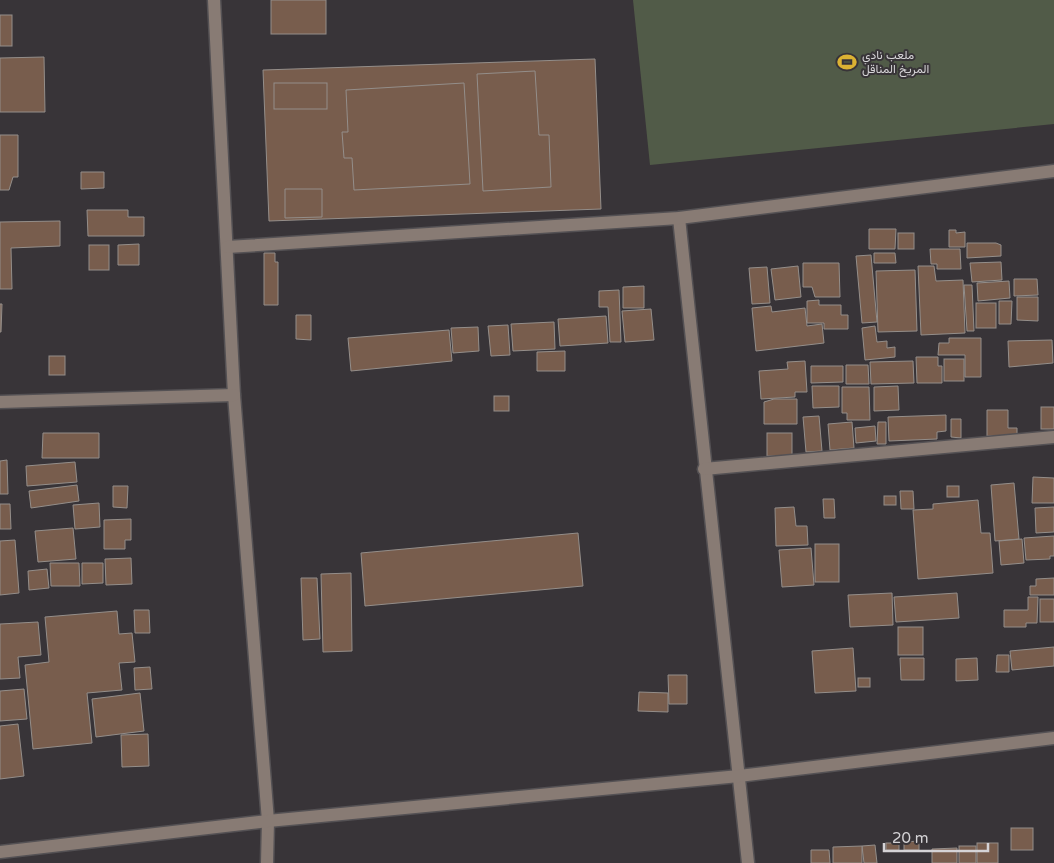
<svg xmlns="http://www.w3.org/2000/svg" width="1054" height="863" font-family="'Varela Round',Vazirmatn,sans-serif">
<rect width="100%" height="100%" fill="#383438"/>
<!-- green -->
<path fill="#515b48" d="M633 0H1054V124L650 165Z"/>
<!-- building -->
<g fill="#785d4d" stroke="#948e8a">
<rect x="271" y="0" width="55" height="34"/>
<rect x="0" y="15" width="12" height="31"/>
<path d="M44 57 45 112H0V58Z"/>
<path d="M595 59 601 209 269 221 263 70Z"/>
<path d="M535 71 539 135H549L551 187 483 191 477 74Z"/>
<rect x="274" y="83" width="53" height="26"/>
<path d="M464 83 470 184 354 190 352 158H344L342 132H348L346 90Z"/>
<path d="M0 135H18V177H13L9 190H0Z"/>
<path d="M81 172H104V188L81 189Z"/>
<path d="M285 189H322V217L285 218Z"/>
<path d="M87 210H128V217H144V236H88Z"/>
<path d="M60 221V246L11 248 12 289H0V222Z"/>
<path d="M869 229H896L895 249H869Z"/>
<path d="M949 230H956V233L965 232V247H949Z"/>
<rect x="898" y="233" width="16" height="16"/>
<path d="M967 243H996L1001 245V256L967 258Z"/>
<path d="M139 244V265H118V245Z"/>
<rect x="89" y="245" width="20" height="25"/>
<path d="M930 249H960L961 269H937V264H931Z"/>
<path d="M264 253H275V262H278V305H264Z"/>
<path d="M874 253H895L896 263H874Z"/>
<path d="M871 255 877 322 862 323 856 256Z"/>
<path d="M1001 262 1002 280 972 282 970 263Z"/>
<path d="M803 263H839L840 297H815L812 287H803Z"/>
<path d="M798 266 801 297 775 300 771 269Z"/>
<path d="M918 266H934L936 281 963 280 965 333 921 335Z"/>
<path d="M767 267 770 303 752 304 749 268Z"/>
<path d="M915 270 917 331 878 332 876 271Z"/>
<path d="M1014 279H1037L1038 295 1014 296Z"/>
<path d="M1009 281 1010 298 978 301 977 283Z"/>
<path d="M964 285H972L974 331H967Z"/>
<path d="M644 286V308H623V287Z"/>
<path d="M619 290 621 342H610L608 307H599V291Z"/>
<path d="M1017 297H1038V321L1017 320Z"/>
<path d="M819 300V305H841V315H848V329H824V323H807V301Z"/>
<path d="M999 301H1012L1011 324H999Z"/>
<rect x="976" y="303" width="20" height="25"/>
<path d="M0 304H2L1 332H0Z"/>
<path d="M771 306 772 312 805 308 807 326 822 324 824 343 756 351 752 308Z"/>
<path d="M651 309 654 340 625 342 622 311Z"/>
<path d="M296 315H311V340L296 339Z"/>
<path d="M606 316 608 343 560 346 558 319Z"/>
<path d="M554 322 555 349 513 351 511 324Z"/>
<path d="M508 325 510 355 491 356 488 326Z"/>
<path d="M875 326 877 342 887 341V348L895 347V357L865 360 862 328Z"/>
<path d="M478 327 479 351 453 353 451 328Z"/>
<path d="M449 330 452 361 351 371 348 338Z"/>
<path d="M949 338H981V377H965V355H938L939 343H949Z"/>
<path d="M1052 340 1053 363 1009 367 1008 341Z"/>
<path d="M565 351V371H537V352Z"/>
<rect x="49" y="356" width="16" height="19"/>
<path d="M916 357H938V366H942V383H917Z"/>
<rect x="944" y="359" width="20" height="22"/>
<path d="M805 361 807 392H795V397L761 399 759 371 788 369 787 362Z"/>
<path d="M913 361 914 383 871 384 870 362Z"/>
<path d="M846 365H868L869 384H846Z"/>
<path d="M811 366H843V382L811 383Z"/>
<path d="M812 386H839V407L813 408Z"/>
<path d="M898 386 899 410 874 411V387Z"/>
<path d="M842 387H869L870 420H847V413H842Z"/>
<rect x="494" y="396" width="15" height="15"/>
<path d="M774 399H797V424H764V402Z"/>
<rect x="1041" y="407" width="13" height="22"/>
<path d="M987 410H1008V428H1017V436H987Z"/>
<path d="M946 415V431L937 432V439L889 441 888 417Z"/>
<path d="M819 416 822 451 806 452 803 417Z"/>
<path d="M951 419H961V438L951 437Z"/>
<path d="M852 422 854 448 830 450 828 424Z"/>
<path d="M878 422H886V444H877Z"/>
<path d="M875 426 876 441 856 443 855 428Z"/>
<path d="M43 433H99V458H42Z"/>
<rect x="767" y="433" width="25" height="23"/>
<path d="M7 460 8 494H0V461Z"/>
<path d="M75 462 77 482 27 486 26 466Z"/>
<path d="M1033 477 1054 478V503H1032Z"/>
<path d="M1014 483 1019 539 995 541 991 485Z"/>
<path d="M77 485 79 501 31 508 29 491Z"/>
<path d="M113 486H128L127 508 113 507Z"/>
<rect x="947" y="486" width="12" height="11"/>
<path d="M900 491H913L914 509H901Z"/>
<rect x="884" y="496" width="12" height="9"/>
<path d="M823 499H834L835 518H824Z"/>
<path d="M978 500 981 533H990L993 573 918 579 913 510 933 509V504Z"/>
<path d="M99 503 100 527 75 529 73 505Z"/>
<path d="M0 504H10L11 529H0Z"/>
<path d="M794 507 796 526H807L808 545 776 546 775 508Z"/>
<path d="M1054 507V532L1036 533 1035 508Z"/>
<path d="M131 519V540H125V549H104V520Z"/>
<path d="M73 528 76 559 38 562 35 531Z"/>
<path d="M578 533 583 586 365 606 361 553Z"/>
<path d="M1054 536V556H1050V559L1026 560 1024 538Z"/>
<path d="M1022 539 1024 563 1001 565 999 541Z"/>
<path d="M15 540 19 593 0 595V541Z"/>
<rect x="815" y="544" width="24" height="38"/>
<path d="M811 548 814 585 782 587 779 550Z"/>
<path d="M131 558 132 584 106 585 105 559Z"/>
<path d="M50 563H79L80 586H51Z"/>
<path d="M82 563H103V583L82 584Z"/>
<path d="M47 569 49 588 29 590 28 571Z"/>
<path d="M351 573 352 651 323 652 321 574Z"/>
<path d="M301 578H317L320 639 303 640Z"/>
<path d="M1054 578V595H1030V586H1036V579Z"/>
<path d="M892 593 893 625 850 627 848 595Z"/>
<path d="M957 593 959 618 896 622 894 597Z"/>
<path d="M1028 597H1038L1037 623H1026V627H1004V610H1028Z"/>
<rect x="1040" y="599" width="14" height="23"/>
<path d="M134 610H149L150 633H135Z"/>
<path d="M117 611 119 634 132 633 135 662 119 663 122 690 87 693 92 743 33 749 25 665 49 662 45 617Z"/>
<path d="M38 622 41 655 18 657 20 678 0 679V624Z"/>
<rect x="898" y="627" width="25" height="28"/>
<path d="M1054 647V666L1012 670 1010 651Z"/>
<path d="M853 648 856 691 815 693 812 651Z"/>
<path d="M997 655H1009V672H996Z"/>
<path d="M900 658H924V680H901Z"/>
<path d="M977 658 978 680 956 681V659Z"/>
<path d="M150 667 152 689 135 690 134 668Z"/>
<path d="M668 675H687V704H669Z"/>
<rect x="858" y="678" width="12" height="9"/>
<path d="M24 689 27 719 0 721V691Z"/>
<path d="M639 692 668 693V712L638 711Z"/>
<path d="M140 693 144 731 96 737 92 699Z"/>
<path d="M18 724 24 776 0 779V726Z"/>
<path d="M148 734 149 766 122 767 121 735Z"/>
<rect x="1011" y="828" width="22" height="22"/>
<path d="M919 841V850H904V842Z"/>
<rect x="886" y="843" width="13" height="7"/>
<rect x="977" y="843" width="21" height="20"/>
<path d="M875 845 877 863H864L862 846Z"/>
<path d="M862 846V863H833V847Z"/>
<rect x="959" y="846" width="17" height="17"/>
<path d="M957 848V863H932V849Z"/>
<path d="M811 850H829L830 863H811Z"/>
</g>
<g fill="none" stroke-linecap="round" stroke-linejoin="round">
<!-- minor casing -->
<g stroke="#545154" stroke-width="15">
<g id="minor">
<path d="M214 0 234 395 268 821 267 863"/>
<path d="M679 218 748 863"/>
<path d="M227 247 679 218 1054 171"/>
<path d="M0 402 234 395"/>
<path d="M704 469 1054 437"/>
<path d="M0 852 268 821 739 776 1054 738"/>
</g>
</g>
<!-- minor -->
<use href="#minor" stroke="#887b74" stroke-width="12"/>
</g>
<!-- icons -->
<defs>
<g id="stadium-bare" transform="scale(1.5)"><path d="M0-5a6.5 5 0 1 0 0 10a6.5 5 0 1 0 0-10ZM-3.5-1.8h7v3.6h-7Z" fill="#dbb233" stroke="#383438" stroke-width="2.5" paint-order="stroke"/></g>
</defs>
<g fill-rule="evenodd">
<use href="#stadium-bare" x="847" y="62"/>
</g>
<g text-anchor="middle" stroke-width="4" stroke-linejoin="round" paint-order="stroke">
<!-- poi labels -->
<g font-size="12" fill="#d5d3d6" stroke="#383438" text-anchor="start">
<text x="862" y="59">ملعب نادي<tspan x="862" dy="14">المريخ المناقل</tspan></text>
</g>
</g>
<!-- scale -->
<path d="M884 843v8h104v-8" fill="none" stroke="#d5d3d6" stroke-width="2.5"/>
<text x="892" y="843" font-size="15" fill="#d5d3d6" stroke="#383438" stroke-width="4" paint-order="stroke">20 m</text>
</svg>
